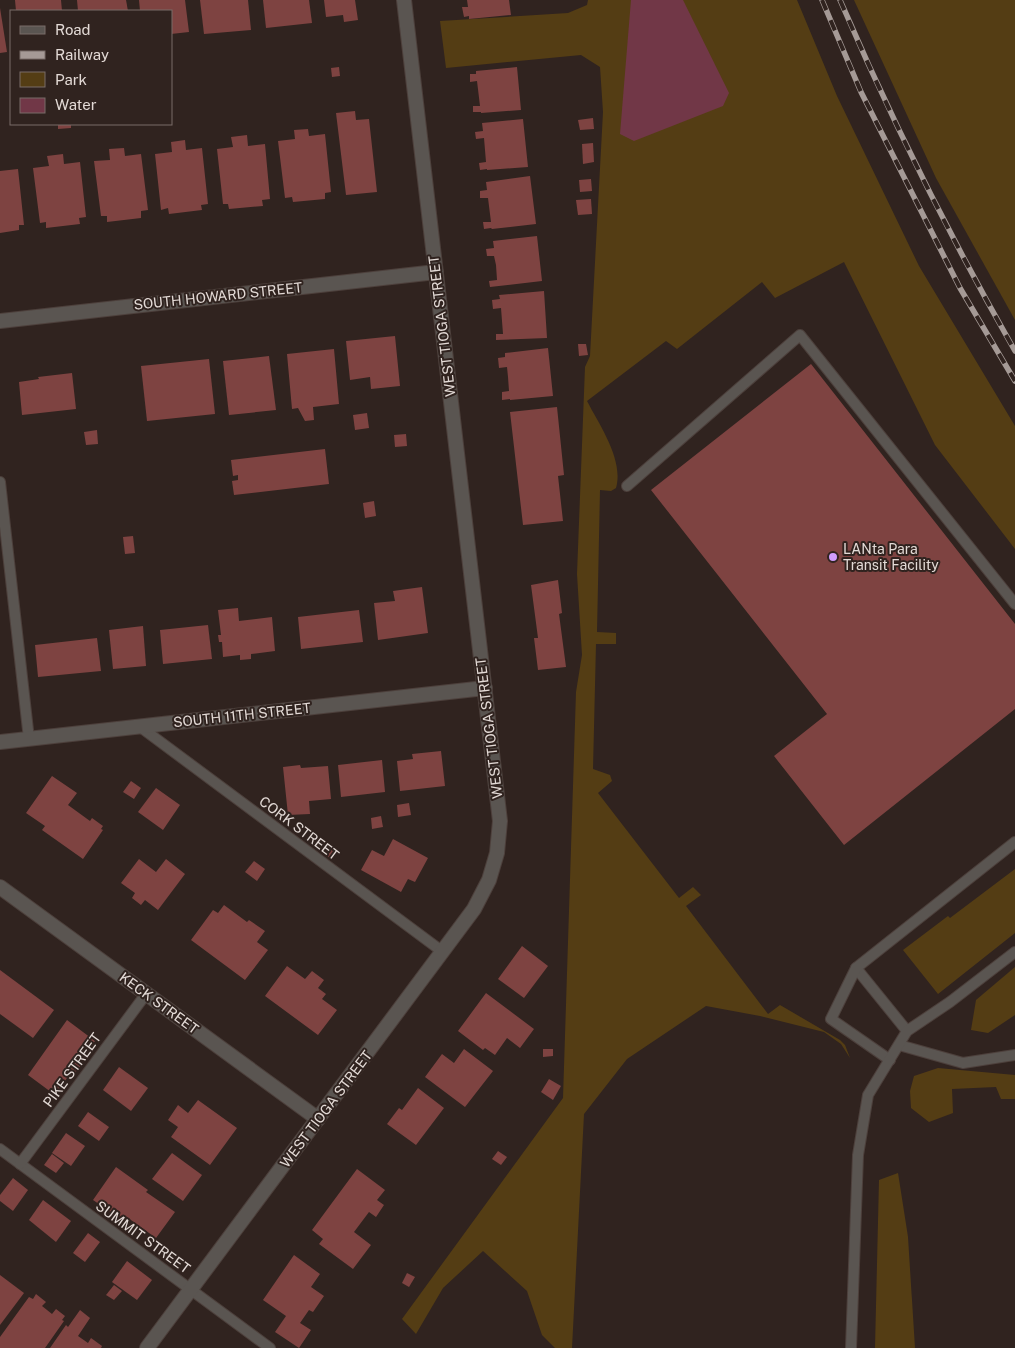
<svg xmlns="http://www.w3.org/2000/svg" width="1015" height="1348" font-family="'Public Sans',sans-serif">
<rect width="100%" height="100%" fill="#30231f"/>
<!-- green -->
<g fill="#543d14">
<path d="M588 0H797L837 96 919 266 1015 426V549L935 445 844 262 775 298 762 282 677 349 666 341 587 401C600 426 624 460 616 488L611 491 600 490 597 632 616 633V644H596L593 769 610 775 612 781 598 793 679 898 693 887 701 895 686 906 768 1014 780 1005 840 1040 845 1045 850 1058 841 1044 824 1032 760 1016 706 1006 627 1059 584 1114 572 1348H555L542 1335 527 1291 483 1251 443 1288 416 1334 402 1319 563 1098 576 692 582 655 577 574 585 367 590 356 603 112 600 67 581 55 446 68 440 21 568 13 587 5Z"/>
<path d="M854 0H1015V320L936 178Z"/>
<path d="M1015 869V933L938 994 903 950 948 916 950 918Z"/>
<path d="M1015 967V1015L988 1033 971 1030 976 1000Z"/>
<path d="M938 1068 1015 1075V1099H1001L996 1087 952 1089 953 1113 929 1122 911 1108 910 1091 914 1076Z"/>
<path d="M898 1173 908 1237 915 1348H875L879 1180Z"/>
</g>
<!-- water -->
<path fill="#713747" d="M631 0H683L729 93 723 106 634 141 620 134Z"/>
<!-- building -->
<g fill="#7e4341">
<path d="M15 0H61L62 11H16Z"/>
<path d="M77 0H126L128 11H78Z"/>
<path d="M139 0H185L189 32 171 34V11H140Z"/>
<path d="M200 0H248L251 30 204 34Z"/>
<path d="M263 0H309L312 23 266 28Z"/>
<path d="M324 0H355L358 20 344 22 343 15 326 17Z"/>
<path d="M467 0H509L511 15 469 19V16L464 17 462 7H468Z"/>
<path d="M0 8 7 52 0 53Z"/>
<path d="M339 67 340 76 332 77 331 68Z"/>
<path d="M517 67 521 110 481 113V112H473V106H480L477 81 470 82V74H476V71Z"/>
<path d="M355 111 356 120 369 119 377 192 346 195 336 113Z"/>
<path d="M593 118 594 129 580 130 578 120Z"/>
<path d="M523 119 528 167 487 170V169L480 170 479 163 486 162 484 138 476 139 475 132 483 131 482 123Z"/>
<path d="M58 124H71V128L58 129Z"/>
<path d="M308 129 309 136 325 134 331 192 325 193V199L293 202 292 197 285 198 278 141 295 139 294 130Z"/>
<path d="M247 135 248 146 265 144 270 199 262 200 263 206 229 209 228 204H223L217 149 233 147 231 137Z"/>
<path d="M185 140 186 150 202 148 208 204 201 205 202 210 169 214 168 208 161 210 155 154 172 152 171 142Z"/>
<path d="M593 143 594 162 583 164 582 144Z"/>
<path d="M124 148 125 156 141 154 148 210 141 211V218L107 222V216H101L94 161 110 160 109 149Z"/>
<path d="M63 154 64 164 80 162 86 217 79 218 80 224 46 228V222L40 223 33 168 49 166 47 156Z"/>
<path d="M18 169 24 225H19V230L0 233V171Z"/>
<path d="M530 176 536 224 492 229 491 228 484 229 483 222H491L488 198H480V191L487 190 486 182Z"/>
<path d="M591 179 592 191 580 192 579 180Z"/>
<path d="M591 199 592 214 578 215 576 200Z"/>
<path d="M537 236 542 281 490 287 489 281 497 280 496 265 494 256H487L486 249 494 248 493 241Z"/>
<path d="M544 291 547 338 496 340V334H503L501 308 493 309 492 300 500 299 499 295Z"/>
<path d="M395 336 400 386 371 389 370 377 350 380 346 341Z"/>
<path d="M578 344H586L588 355 579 356Z"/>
<path d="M548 348 553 396 510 400V399L502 400V392L509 391 508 377 507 367 499 368 498 358 505 357V353Z"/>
<path d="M334 349 339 404 313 407 314 420 305 421 298 408 292 409 287 354Z"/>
<path d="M269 356 276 410 229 415 223 361Z"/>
<path d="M209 359 215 414 147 421 141 366Z"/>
<path d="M811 364 1015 624V709L844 845 774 756 827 714 651 490Z"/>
<path d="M72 373 76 409 22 415 19 382 39 379 38 377Z"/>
<path d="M557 407 564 475 558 476 563 521 523 525 510 412Z"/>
<path d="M367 413 369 428 355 430 353 415Z"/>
<path d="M97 430 98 444 86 445 84 432Z"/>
<path d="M406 434 407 446 395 447 394 435Z"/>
<path d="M325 449 329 484 234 495 232 481 238 480V475L233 476 231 460Z"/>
<path d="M374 501 376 516 365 518 363 503Z"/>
<path d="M133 536 135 553 125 554 123 537Z"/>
<path d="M558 580 562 613 559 614 566 667 538 670 534 638H538L531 585Z"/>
<path d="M422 587 428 633 378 640 374 603 395 601 393 591Z"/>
<path d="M238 608 239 621 272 617 275 651 251 654V659L240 660V655L223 657 222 642H219L218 635H221L218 610Z"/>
<path d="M359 610 363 642 301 649 298 617Z"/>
<path d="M208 625 212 659 163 664 160 630Z"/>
<path d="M143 626 146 666 113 669 109 630Z"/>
<path d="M97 638 101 671 38 677 35 645Z"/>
<path d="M441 751 445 786 400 791 397 761 413 759 412 754Z"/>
<path d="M382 760 385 792 341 797 338 765Z"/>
<path d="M300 765 301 768 328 766 331 799 309 801 310 814 288 815 283 767Z"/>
<path d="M52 776 77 793 68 805 90 821 92 818 103 826 101 829 103 830 83 859 42 830 45 826 26 813Z"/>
<path d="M131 781 141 788 134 799 123 792Z"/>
<path d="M156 788 180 805 163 830 138 812Z"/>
<path d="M409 803 411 815 398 817 397 805Z"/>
<path d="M381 816 383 827 372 829 371 818Z"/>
<path d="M393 839 428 858 415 882 408 879 401 892 361 870 372 850 384 856Z"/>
<path d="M324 845 334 851 330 858 320 851Z"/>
<path d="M139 859 156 872 166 859 185 874 158 910 145 900 141 905 132 898 135 893 121 883Z"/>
<path d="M254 861 265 869 257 881 245 872Z"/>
<path d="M224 905 247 922 249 920 265 931 257 942 268 950 245 980 191 940 213 910 218 913Z"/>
<path d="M522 946 548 966 524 998 498 979Z"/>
<path d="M287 966 305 979 312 971 324 980 318 988 326 994 322 999 337 1010 318 1035 265 996Z"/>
<path d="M0 970 54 1010 33 1038 0 1014Z"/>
<path d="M486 993 534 1029 520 1048 507 1038 495 1055 485 1048 483 1050 458 1031Z"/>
<path d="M67 1020 95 1041 87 1052 89 1054 70 1080 67 1078 55 1095 28 1075Z"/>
<path d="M464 1049 493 1071 465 1107 425 1077 442 1054 454 1063Z"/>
<path d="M543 1049H553V1056L543 1057Z"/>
<path d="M119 1067 148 1088 131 1111 103 1090Z"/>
<path d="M549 1079 561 1086 553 1100 541 1092Z"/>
<path d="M418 1088 444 1108 416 1145 387 1124 399 1108 402 1110Z"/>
<path d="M198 1100 237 1128 210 1165 171 1137 178 1127 168 1120 178 1105 188 1113Z"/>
<path d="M88 1112 109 1127 99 1141 78 1126Z"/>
<path d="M66 1133 85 1146 71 1166 52 1153Z"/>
<path d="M498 1151 507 1157 501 1165 492 1159Z"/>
<path d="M172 1153 202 1175 183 1201 152 1179Z"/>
<path d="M52 1154 64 1163 56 1173 44 1165Z"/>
<path d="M116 1167 148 1190 146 1192 175 1212 156 1238 124 1215 121 1219 93 1200Z"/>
<path d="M357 1169 385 1190 377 1200 384 1205 376 1217 369 1212 354 1232 371 1245 353 1269 319 1244 323 1239 312 1230Z"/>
<path d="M13 1178 28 1190 13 1211 0 1201V1195Z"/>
<path d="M43 1200 71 1221 56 1242 29 1220Z"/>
<path d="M88 1233 100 1242 85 1262 73 1253Z"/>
<path d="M294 1255 320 1274 311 1287 324 1296 313 1312 309 1310 300 1323 311 1330 299 1348 275 1332 286 1316 263 1300Z"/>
<path d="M127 1261 152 1280 137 1300 112 1282Z"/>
<path d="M407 1273 415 1277 409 1287 402 1283Z"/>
<path d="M0 1275 24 1293 0 1325Z"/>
<path d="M114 1285 122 1291 114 1300 106 1295Z"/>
<path d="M36 1294 46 1302 42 1306 52 1314 56 1309 65 1316 62 1320 64 1321 45 1348H0V1337L29 1297 33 1299Z"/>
<path d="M80 1310 90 1318 78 1336 88 1343 91 1338 102 1346 101 1348H50L66 1325 68 1327Z"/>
</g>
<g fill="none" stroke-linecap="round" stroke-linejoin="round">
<!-- service casing -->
<g stroke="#4d403c" stroke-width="12">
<g id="service">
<path d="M0 482 29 739"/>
<path d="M627 486 800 335 1015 604"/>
<path d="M139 726 443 952"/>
<path d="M856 968 907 1031"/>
<path d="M899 1045 963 1063 1015 1055"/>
<path d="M890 1060 831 1019 856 968 1015 842"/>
<path d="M0 1149 270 1348"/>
<path d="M20 1164 146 994"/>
<path d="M851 1348 858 1155 868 1095 907 1031 950 1002 1015 952"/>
</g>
</g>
<!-- minor casing -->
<g stroke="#4d403c" stroke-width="16">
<g id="minor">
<path d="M0 321 436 272"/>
<path d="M0 742 485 688"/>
<path d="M0 887 318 1119"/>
<path d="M147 1348 474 909 489 880 497 853 500 821 404 0"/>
</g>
</g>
<!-- service -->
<use href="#service" stroke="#5a5551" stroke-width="10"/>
<!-- minor -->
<use href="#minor" stroke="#5a5551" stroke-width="14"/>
<!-- rail casing -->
<g stroke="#a59a96" stroke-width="5.5">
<g id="rail">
<path d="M822 0 861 92 960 288 1015 381"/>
<path d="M840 0C892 121 950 237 1015 351"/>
</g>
</g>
<!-- rail -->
<use href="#rail" stroke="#30231f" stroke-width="4" stroke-dasharray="11" stroke-linecap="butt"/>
</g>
<!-- markers -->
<circle fill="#d19dfe" stroke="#30231f" stroke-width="2" cx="833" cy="557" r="5"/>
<g text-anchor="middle" stroke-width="4" stroke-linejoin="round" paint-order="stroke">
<!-- street labels -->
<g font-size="14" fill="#e3dad6" stroke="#30231f">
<text transform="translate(218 296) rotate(-6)" y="5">SOUTH HOWARD STREET</text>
<text transform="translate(442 326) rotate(-97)" y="5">WEST TIOGA STREET</text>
<text transform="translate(242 715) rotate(-6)" y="5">SOUTH 11TH STREET</text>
<text transform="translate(489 728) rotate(-97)" y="5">WEST TIOGA STREET</text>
<text transform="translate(299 828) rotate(37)" y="5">CORK STREET</text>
<text transform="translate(159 1003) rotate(36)" y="5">KECK STREET</text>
<text transform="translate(72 1070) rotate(-54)" y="5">PIKE STREET</text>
<text transform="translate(326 1109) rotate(-53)" y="5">WEST TIOGA STREET</text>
<text transform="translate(143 1237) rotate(36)" y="5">SUMMIT STREET</text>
</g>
<!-- poi labels -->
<g font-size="14" fill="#e3dad6" stroke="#30231f" text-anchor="start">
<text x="843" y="554">LANta Para<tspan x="843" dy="16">Transit Facility</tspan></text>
</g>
</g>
<!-- legend -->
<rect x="10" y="10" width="162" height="115" fill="#30231f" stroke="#786c68"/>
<rect x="20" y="26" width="25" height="8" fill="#5a5551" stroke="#786c68"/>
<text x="55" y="35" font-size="15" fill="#e3dad6">Road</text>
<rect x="20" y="51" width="25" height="8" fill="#a59a96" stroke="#786c68"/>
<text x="55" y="60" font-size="15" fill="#e3dad6">Railway</text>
<rect x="20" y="72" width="25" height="15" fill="#543d14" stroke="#786c68"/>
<text x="55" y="85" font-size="15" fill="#e3dad6">Park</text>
<rect x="20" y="98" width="25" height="15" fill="#713747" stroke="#786c68"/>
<text x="55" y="110" font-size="15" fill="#e3dad6">Water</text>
</svg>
